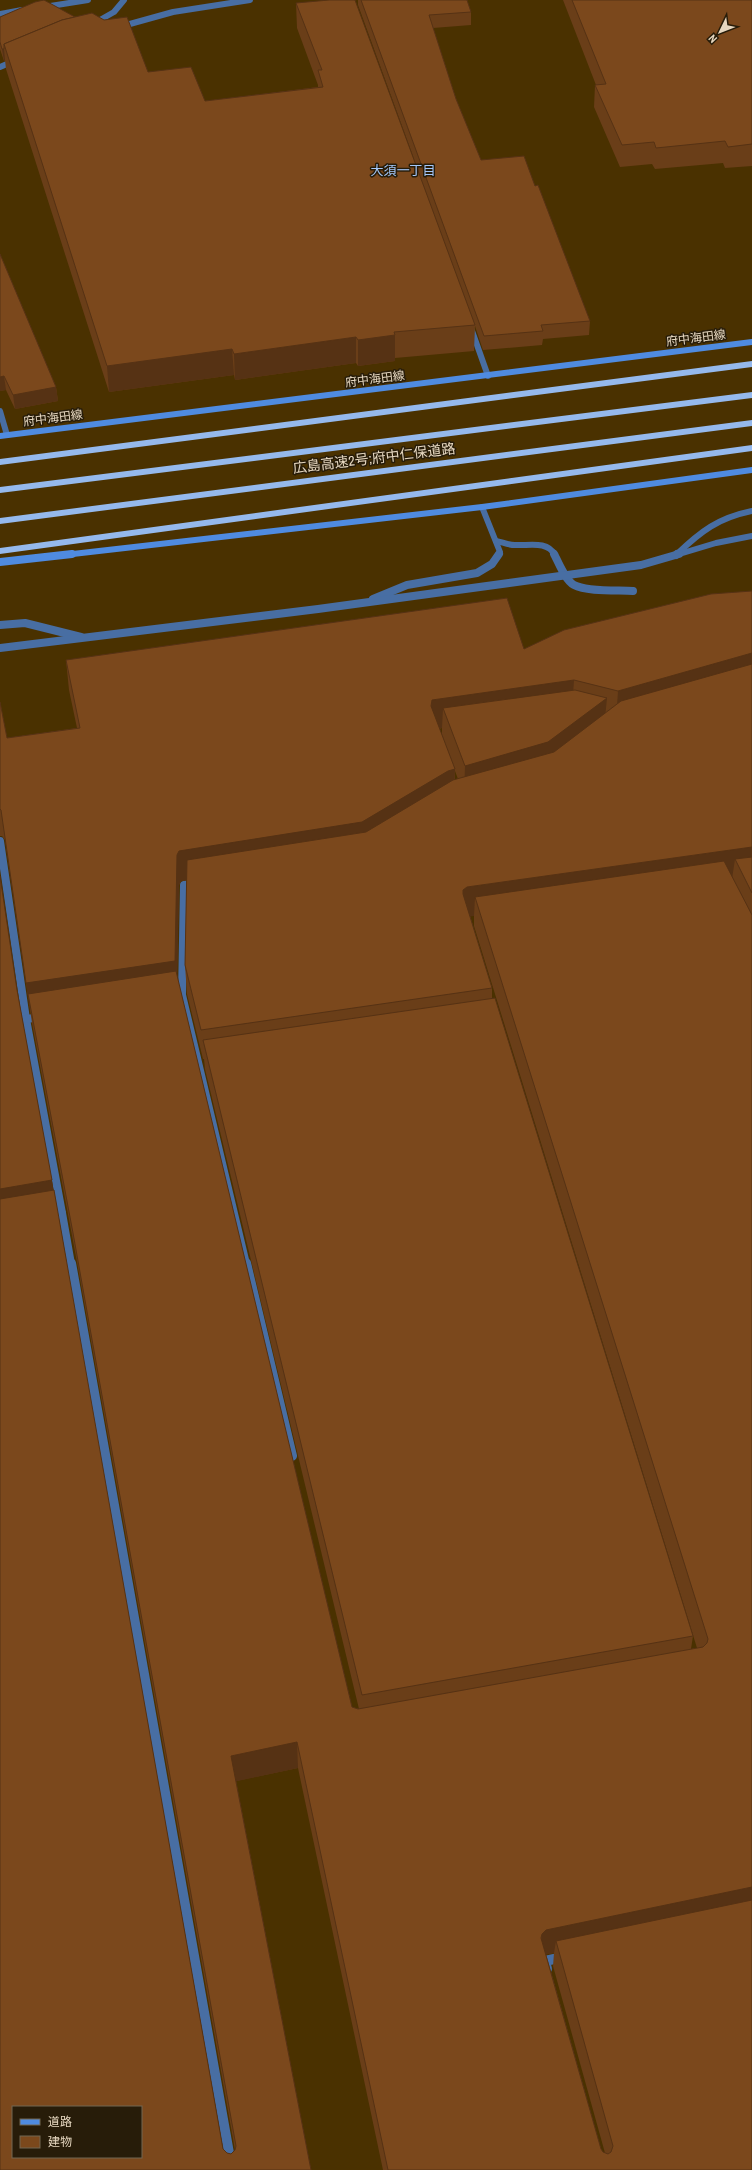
<svg xmlns="http://www.w3.org/2000/svg" width="752" height="2170" font-family="'Archivo Narrow','Noto Sans JP',sans-serif">
<rect width="100%" height="100%" fill="#4a3100"/>
<g fill="none" stroke-linecap="round" stroke-linejoin="round">
<!-- lane-far2 -->
<g stroke="#486ea3" stroke-width="6">
<path d="M482 507 500 552 498 555"/>
<path d="M496 541C502 542 508 545 515 545 528 546 547 540 555 555"/>
<path d="M676 555C701 531 718 518 752 511"/>
<path d="M676 555 716 543 752 536"/>
</g>
<!-- lane-far1 -->
<g stroke="#486ea3" stroke-width="8">
<path d="M554 554C559 563 565 580 574 585 587 592 618 590 633 591"/>
<path d="M676 555 677 554"/>
<path d="M373 599 407 585 477 573 492 564 499 554"/>
<path d="M0 625 25 623 81 637"/>
<path d="M0 648 318 609 641 565 679 554"/>
<path d="M0 841 26 1019 62 1213 58 1214"/>
<path d="M182 995 184 885 197 883"/>
<path d="M172 996 182 995 246 1264"/>
<path d="M26 1019 42 1017"/>
<path d="M62 1213 71 1264"/>
</g>
<!-- lane -->
<g stroke="#486ea3" stroke-width="10">
<path d="M71 1263 232 2170"/>
<path d="M246 1263 292 1456"/>
<path d="M547 1969 545 1961 563 1957"/>
</g>
<!-- street -->
<g stroke="#486ea3" stroke-width="6">
<path d="M44 7 88 0"/>
<path d="M0 14 22 10"/>
<path d="M93 24 114 12 124 0"/>
<path d="M119 27 173 12 250 0"/>
<path d="M0 67 16 60"/>
<path d="M471 328 488 376"/>
<path d="M0 411 7 435"/>
</g>
<!-- secondary-far1 -->
<g stroke="#4f8be0" stroke-width="6">
<path d="M0 436 752 342"/>
<path d="M64 555 482 507 752 470"/>
</g>
<!-- secondary -->
<path stroke="#4f8be0" stroke-width="8" d="M0 562 72 554"/>
<!-- highway -->
<g fill="#95b9ed" fill-rule="evenodd">
<path d="M752 361V367L0 465V459Z"/>
<path d="M752 392V398L0 493V487Z"/>
<path d="M752 420V426L0 524V518Z"/>
<path d="M752 445V451L0 554V548Z"/>
</g>
</g>
<!-- wall -->
<g fill="#6a3e18" fill-rule="evenodd">
<path d="M358 0H467L471 12V25L433 28 456 99 481 160 535 186 590 321 589 335 543 339 542 345 483 350 475 326 474 351 395 358V361L358 366 356 363 235 380 234 375 109 392 6 69 5 60 4 61 0 49V17L148 72 205 101 318 87V85L297 28 296 3 414 159 358 5Z"/>
<path d="M563 0H752V166L725 168 723 163 655 169 652 164 620 167 594 107 595 85H596Z"/>
<path d="M0 254 56 387 58 401 15 409 6 390 0 391Z"/>
<path d="M752 591V2170H383L298 1768 236 1781 311 2170H0L17 990 53 1190 223 2149 227 2153 231 2154 235 2150 77 1262 32 1023 5 840 2 836H0V702L7 738 77 728 69 690 66 660 524 649ZM442 728V736L439 729ZM455 771 458 779 455 780ZM187 880 185 965 187 994 203 1059H204L205 1069 359 1709 352 1707 177 977 179 885 181 881ZM470 916H474V926L697 1648 691 1649 693 1636 492 999V988ZM554 1953 553 1966 605 2153 603 2152 601 2149 546 1954Z"/>
</g>
<!-- shaded-wall -->
<g fill="#563214">
<path d="M2 49H4L5 60 4 61Z"/>
<path d="M395 335V361L358 366V340Z"/>
<path d="M356 337V363L235 380 234 354Z"/>
<path d="M232 349 234 375 109 392 107 366Z"/>
<path d="M4 376 6 390 0 391V377Z"/>
<path d="M56 387 58 401 15 409 13 395Z"/>
<path d="M752 653V671L616 721 618 691Z"/>
<path d="M574 680 572 710 443 708 442 728 432 730 431 706 432 700Z"/>
<path d="M607 698 604 728 464 796 465 766Z"/>
<path d="M455 769 454 798 362 852 181 881 179 885 177 990 28 994 30 1013 26 983 179 851Z"/>
<path d="M752 847V871L735 859 732 879 475 897 474 916 466 917 462 924 463 890 467 887Z"/>
<path d="M52 1180 56 1209 0 1219V1189Z"/>
<path d="M297 1742 298 1768 233 1782 231 1756Z"/>
<path d="M752 1887V1905L556 1941 554 1953 544 1955 539 1959 542 1934 546 1930Z"/>
</g>
<!-- building -->
<g fill="#7b481c" stroke="#563214" fill-rule="evenodd">
<path d="M44 0 75 17 62 20 4 44V49H2L0 42V17L35 2Z"/>
<path d="M329 0H355L475 325 394 332 395 335 358 340 356 337 234 354 232 349 107 366 4 44 62 20 92 13 104 20 127 17 148 72 191 67 205 101 323 87 318 70H322L296 3Z"/>
<path d="M361 0H467L471 12 429 15 456 99 481 160 524 156 535 186 538 185 590 321 541 325 543 331 484 336Z"/>
<path d="M572 0H752V144L728 147 725 141 656 148 654 142 622 145 595 85 606 84Z"/>
<path d="M0 254 56 387 13 395 4 376 0 377Z"/>
<path d="M752 591V653L618 691 574 680 432 700 431 706 455 769 448 771 362 822 179 851 177 855 175 961 26 983 1 810 0 809V702L7 738 80 728 66 660 507 598 524 649 564 630 711 594Z"/>
<path d="M752 664V847L467 887 463 890V894L492 988 201 1030 185 965 187 860 366 832 453 780 554 752 621 701Z"/>
<path d="M575 690 607 698 548 742 465 766 443 708Z"/>
<path d="M752 857V893L735 859Z"/>
<path d="M724 861 752 915V1887L546 1930 542 1934 541 1938 601 2149 603 2152 608 2154 611 2152 613 2146 556 1941 752 1900V2170H388L297 1742 231 1756 311 2170H0V1199L54 1190 223 2149 227 2153 231 2154 235 2150 236 2146 73 1233 28 994 176 971 352 1707 358 1709 703 1647 707 1643 708 1639 475 897ZM13 2107H141V2157H13Z"/>
<path d="M0 876 17 990 52 1180 0 1189Z"/>
<path d="M495 998 693 1636 362 1695 203 1040Z"/>
</g>
<g text-anchor="middle" stroke-width="3" stroke-linejoin="round" paint-order="stroke">
<!-- far-street labels -->
<g font-size="12" fill="#e6d7c0" stroke="#271c09">
<text transform="translate(696 338) rotate(-7)" y="4">府中海田線</text>
<text transform="translate(375 379) rotate(-7)" y="4">府中海田線</text>
<text transform="translate(53 418) rotate(-7)" y="4">府中海田線</text>
</g>
<!-- far-neighbourhood labels -->
<g font-size="13" fill="#a5c8fa" stroke="#271c09">
<text x="403" y="175">大須一丁目</text>
</g>
<!-- street labels -->
<g font-size="14" fill="#e6d7c0" stroke="#271c09">
<text transform="translate(374 458) rotate(-7)" y="5">広島高速2号;府中仁保道路</text>
</g>
</g>
<!-- legend -->
<rect x="12" y="2106" width="130" height="52" fill="#271c09" stroke="#736752"/>
<rect x="20" y="2119" width="20" height="6" fill="#4f8be0" stroke="#736752"/>
<text x="48" y="2126" font-size="12" fill="#e6d7c0">道路</text>
<rect x="20" y="2136" width="20" height="12" fill="#7b481c" stroke="#736752"/>
<text x="48" y="2146" font-size="12" fill="#e6d7c0">建物</text>
<!-- north arrow -->
<g transform="translate(720 32) rotate(227)" stroke="#271c09" stroke-width="3" paint-order="stroke">
<path d="M0-3L7 15L0 10L-7 15Z" fill="#e6d7c0"/>
<text y="-6" font-size="11" font-weight="bold" text-anchor="middle" fill="#e6d7c0">N</text>
</g>
</svg>
